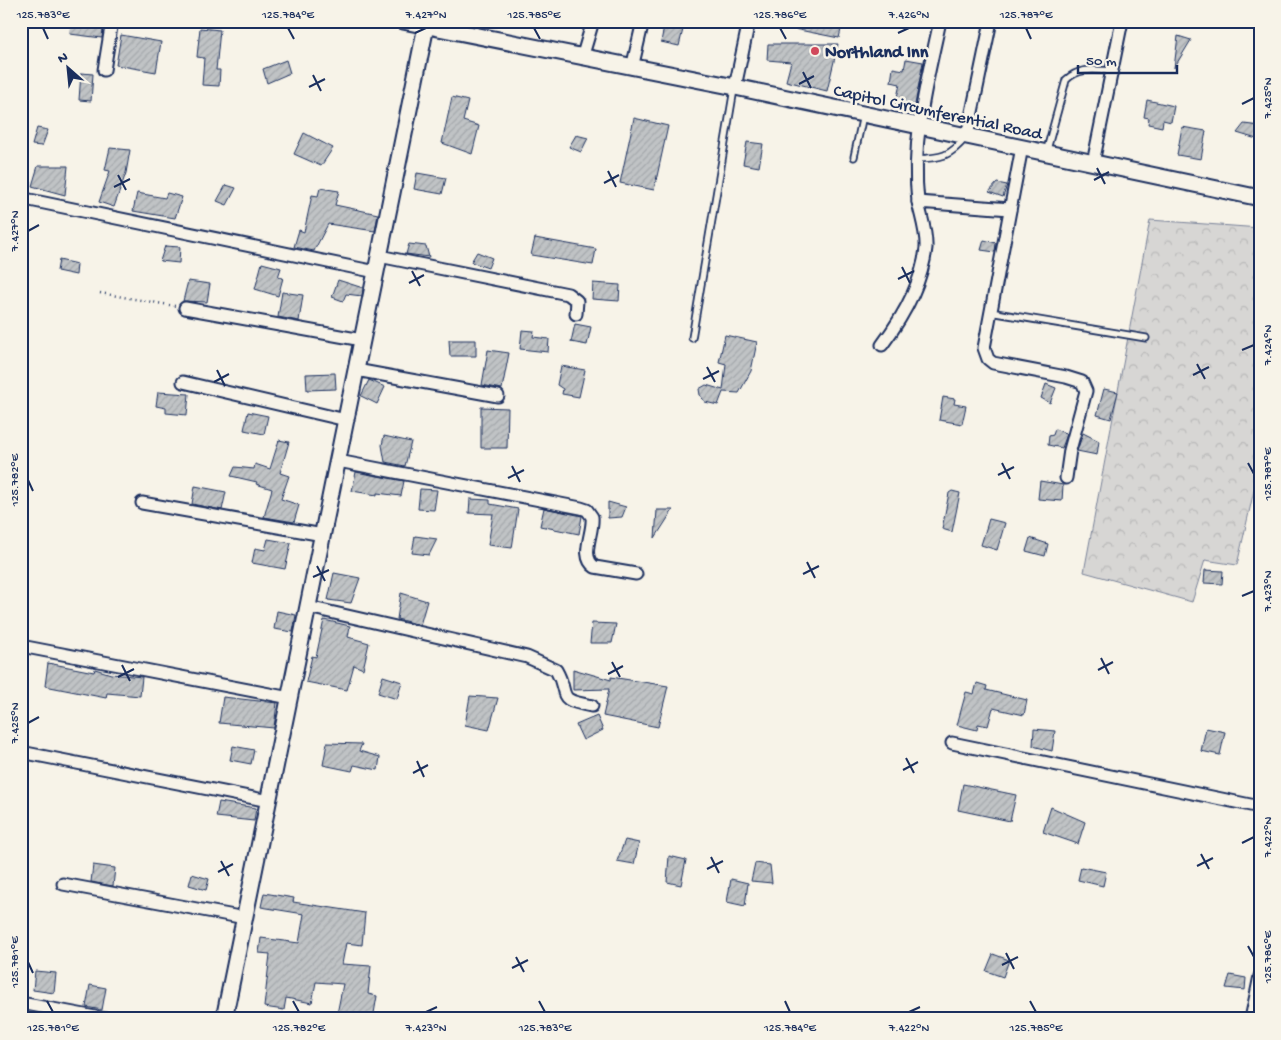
<svg xmlns="http://www.w3.org/2000/svg" width="1281" height="1040" font-family="'Gochi Hand',sans-serif">
<defs>
<pattern id="forest-crowns" width="20" height="18" patternUnits="userSpaceOnUse" patternTransform="scale(1.25)"><rect width="20" height="18" fill="#d7d6d4"/><path d="M2 6a3 3 0 1 1 6 0M12 15a3 3 0 1 1 6 0" fill="none" stroke="#b8b8b8"/></pattern>
<pattern id="building-hatch" width="6" height="6" patternUnits="userSpaceOnUse" patternTransform="scale(1.25)"><rect width="6" height="6" fill="#c0c3c5"/><path d="M-1 1l2-2M0 6l6-6M5 7l2-2" fill="none" stroke="#a4a8ac"/></pattern>
</defs>
<rect width="100%" height="100%" fill="#f7f3e8"/>
<filter id="ink" filterUnits="userSpaceOnUse"><feTurbulence type="fractalNoise" baseFrequency=".02" numOctaves="2"/><feDisplacementMap in="SourceGraphic" scale="10" xChannelSelector="R" yChannelSelector="G"/><feConvolveMatrix kernelMatrix="1 2 1 2 8 2 1 2 1" color-interpolation-filters="sRGB"/></filter>
<g filter="url(#ink)">
<!-- forest -->
<path fill="url(#forest-crowns)" stroke="#798299" d="M1150 220 1260 228V464L1237 565 1205 560 1192 602 1084 572Z"/>
<!-- building -->
<g fill="url(#building-hatch)" stroke="#1b2f5e">
<path d="M71 21H104L102 38 70 34Z"/>
<path d="M665 21H685L679 46 661 42Z"/>
<path d="M780 21H843L839 38 779 26Z"/>
<path d="M200 28 220 30 216 70H220L219 86 202 85 204 58 197 57Z"/>
<path d="M121 35 161 42 156 72 116 65Z"/>
<path d="M1178 36 1191 40 1174 68Z"/>
<path d="M768 44H838L827 91 786 81 791 62 767 60Z"/>
<path d="M906 59 923 62 914 110 895 106 900 84 891 82 893 68 904 70Z"/>
<path d="M286 60 290 73 267 83 263 69Z"/>
<path d="M81 73 93 74 91 101 79 100Z"/>
<path d="M452 97 468 101 463 121 479 126 472 154 442 143Z"/>
<path d="M1147 100 1174 106 1171 122 1163 120 1162 127 1148 124 1149 118 1144 117Z"/>
<path d="M634 118 668 126 654 190 620 183Z"/>
<path d="M1244 124 1260 126V140L1237 133Z"/>
<path d="M1182 127 1206 131 1201 159 1177 155Z"/>
<path d="M37 128 48 130 42 146 32 145Z"/>
<path d="M304 133 333 148 321 166 294 154Z"/>
<path d="M576 135 588 138 581 152 569 147Z"/>
<path d="M747 142 763 144 759 167 743 164Z"/>
<path d="M110 148 130 150 126 173 114 207 99 202 110 171 105 170Z"/>
<path d="M38 166H68L65 195 32 186Z"/>
<path d="M417 173 446 178 442 194 414 189Z"/>
<path d="M997 183 1007 185 1003 197 989 192Z"/>
<path d="M226 185 236 188 227 205 217 201Z"/>
<path d="M320 188 339 191 335 205 378 214 375 231 328 224 314 251 294 247 299 230 304 232 312 195 318 196Z"/>
<path d="M137 193 165 198 167 193 182 197 175 218 133 211Z"/>
<path d="M535 238 596 249 593 265 531 255Z"/>
<path d="M984 240 996 243 995 252 981 250Z"/>
<path d="M409 244 426 246 429 257 406 254Z"/>
<path d="M165 246 180 247 179 263 160 261Z"/>
<path d="M477 252 492 258 488 268 471 262Z"/>
<path d="M59 260 77 264 76 275 57 271Z"/>
<path d="M262 263 281 268 278 277 283 278 278 296 255 289Z"/>
<path d="M338 280 363 288 362 296 346 294 343 301 332 297Z"/>
<path d="M188 281 210 284 207 302 183 301Z"/>
<path d="M593 283 620 285 619 301 592 299Z"/>
<path d="M282 292 303 295 299 321 278 317Z"/>
<path d="M575 324 591 327 587 345 571 342Z"/>
<path d="M522 330 534 331 533 337 549 339 548 352 520 349Z"/>
<path d="M725 335 757 342 751 371 739 393 723 392 718 405 705 402 700 395 699 389 706 385 723 390 726 364 719 362Z"/>
<path d="M449 340H476V356H450Z"/>
<path d="M488 350 509 353 502 389 482 385Z"/>
<path d="M561 366 585 370 579 397 562 394 563 389 557 385Z"/>
<path d="M335 373 336 389 307 390 306 374Z"/>
<path d="M369 380 385 387 377 404 361 396Z"/>
<path d="M1046 384 1056 388 1050 403 1041 398Z"/>
<path d="M1104 389 1118 392 1111 419 1097 415Z"/>
<path d="M158 392 189 394 187 415 166 413V408L156 406Z"/>
<path d="M943 397 955 399 954 404 966 406 962 424 939 420Z"/>
<path d="M481 407 508 408 507 448H481Z"/>
<path d="M248 412 268 416 264 434 244 430Z"/>
<path d="M1055 429 1067 434 1062 448 1048 445 1049 436 1053 435Z"/>
<path d="M1083 433 1099 441 1097 455 1077 451Z"/>
<path d="M384 436 411 442 405 466 385 462 382 445Z"/>
<path d="M279 440 289 442 280 473 289 476 281 499 299 505 294 522 264 517 272 489 256 484 257 482 231 476 235 467 254 469 255 464 270 469Z"/>
<path d="M356 472 404 481 401 496 377 493V495L352 491Z"/>
<path d="M1040 481 1063 485 1062 501 1038 499Z"/>
<path d="M195 486 226 492 222 510 192 504Z"/>
<path d="M420 489 437 490 434 510 418 509Z"/>
<path d="M952 491 960 493 952 532 942 529 949 493Z"/>
<path d="M470 499 490 500V504L518 509 512 548 488 545 493 514 469 513Z"/>
<path d="M608 502 626 507 622 517 608 518Z"/>
<path d="M544 508 582 516 579 534 540 526Z"/>
<path d="M657 510H673L655 538Z"/>
<path d="M989 519 1005 523 997 550 981 545Z"/>
<path d="M415 536 437 539 429 555 412 553Z"/>
<path d="M1030 538 1048 544 1045 556 1026 551Z"/>
<path d="M268 539 291 543 285 569 252 563 255 548 265 550Z"/>
<path d="M1205 570 1223 571 1222 584 1204 583Z"/>
<path d="M334 573 360 578 351 603 328 600Z"/>
<path d="M401 593 427 601 420 625 397 619Z"/>
<path d="M277 611 296 615 293 632 274 629Z"/>
<path d="M324 620 350 626 348 637 369 643 363 669 354 665 347 690 306 682 312 656 316 657Z"/>
<path d="M592 623 616 624 612 643H590Z"/>
<path d="M48 663 94 672 95 669 111 674 142 677 140 696 107 693 106 698 45 686Z"/>
<path d="M573 669 611 680V677L668 686 658 727 603 716 609 689 573 690Z"/>
<path d="M383 676 402 682 397 699 378 693Z"/>
<path d="M977 683 987 686 986 690 1027 700 1024 715 993 708 988 726 978 724 977 730 957 725 966 692 974 694Z"/>
<path d="M470 696 498 698 489 730 465 725Z"/>
<path d="M223 697 277 703 274 728 219 723Z"/>
<path d="M597 716 603 730 583 740 576 725Z"/>
<path d="M1206 728 1225 732 1220 755 1201 751Z"/>
<path d="M1034 729 1055 731 1052 751 1033 746Z"/>
<path d="M327 743 362 744 359 751 380 757 378 770 354 765 352 771 323 765Z"/>
<path d="M233 746 254 750 251 764 230 760Z"/>
<path d="M963 784 1016 795 1010 821 958 810Z"/>
<path d="M219 802 256 808 254 821 216 817Z"/>
<path d="M1051 807 1085 822 1078 844 1043 832Z"/>
<path d="M625 840 639 843 634 864 617 861Z"/>
<path d="M669 856 686 860 681 885 667 882Z"/>
<path d="M755 863 770 865 772 883 751 881Z"/>
<path d="M93 865 115 868 113 886 91 882Z"/>
<path d="M1081 867 1106 872 1103 886 1078 880Z"/>
<path d="M192 874 209 879 206 890 189 885Z"/>
<path d="M731 879 748 883 745 906 727 902Z"/>
<path d="M264 893 294 898 293 902 365 913 362 945 346 943 342 964 371 966 368 994 377 996 373 1019H336L343 984 316 982 312 1003 286 998 284 1010 264 1007 270 954 259 953 261 938 299 943 304 914 261 907Z"/>
<path d="M993 954 1009 960 1003 977 986 971Z"/>
<path d="M35 971 56 973 54 993 33 990Z"/>
<path d="M1230 975 1246 978 1245 990 1226 988Z"/>
<path d="M90 985 106 988 102 1010 86 1007Z"/>
</g>
<g fill="none" stroke-linecap="round" stroke-linejoin="round">
<!-- lane casing -->
<g stroke="#1b2f5e" stroke-width="9">
<g id="lane">
<path d="M1046 153 1066 80C1079 67 1094 70 1112 71"/>
<path d="M854 157 863 115"/>
<path d="M916 159C941 158 950 157 966 137"/>
<path d="M990 312 1146 338"/>
<path d="M692 338 734 89"/>
</g>
</g>
<!-- street casing -->
<g stroke="#1b2f5e" stroke-width="15">
<g id="street">
<path d="M582 58 593 21"/>
<path d="M632 68 643 21"/>
<path d="M104 70 112 21"/>
<path d="M735 87 749 21"/>
<path d="M967 136 991 21"/>
<path d="M1022 147 984 348 988 359 993 363 1066 377 1082 382 1086 391 1070 450 1066 478"/>
<path d="M1093 163 1122 21"/>
<path d="M30 200 376 272"/>
<path d="M918 202C911 140 927 81 940 21"/>
<path d="M379 256 568 294 577 301 576 314"/>
<path d="M185 308 362 340"/>
<path d="M882 345C903 317 922 284 926 248 927 233 921 217 918 202L1010 209"/>
<path d="M356 370 498 396"/>
<path d="M183 382 346 420"/>
<path d="M338 461 581 508 587 510 592 517C594 533 579 556 595 567L636 574"/>
<path d="M142 503 323 535"/>
<path d="M308 607 527 657 556 670C571 696 553 699 592 706"/>
<path d="M21 646 290 698"/>
<path d="M952 743 1260 807"/>
<path d="M21 752 269 801"/>
<path d="M63 884 245 918"/>
<path d="M21 1003 106 1019"/>
<path d="M1251 1019 1260 976"/>
</g>
</g>
<!-- secondary casing -->
<g stroke="#1b2f5e" stroke-width="19">
<g id="secondary">
<path d="M403 21 735 87 1260 198"/>
<path d="M224 1019 427 21"/>
</g>
</g>
<!-- path -->
<path stroke="#1b2f5e" stroke-width="2.5" stroke-dasharray="1 4" stroke-linecap="butt" d="M100 293 175 306"/>
<!-- lane -->
<use href="#lane" stroke="#f7f3e8" stroke-width="5.5"/>
<!-- street -->
<use href="#street" stroke="#f7f3e8" stroke-width="11"/>
<!-- secondary -->
<use href="#secondary" stroke="#f7f3e8" stroke-width="15"/>
</g>
</g>
<!-- ticks -->
<path fill="none" stroke="#1b2f5e" stroke-width="2" d="M43 28 48 39M288 28 294 39M534 28 540 39M780 28 786 39M1026 28 1031 39M415 33 426 28M898 33 909 28M803 72 811 88M313 75 321 91M799 84 814 76M309 87 325 79M1242 104 1254 98M1097 168 1105 184M608 171 616 187M118 175 126 190M1094 180 1109 172M604 183 619 175M114 187 130 179M28 231 39 225M902 267 910 283M412 271 420 286M898 279 914 271M409 283 424 275M1242 350 1254 345M1197 364 1205 379M707 367 715 382M217 370 225 386M1193 375 1209 367M703 379 719 371M214 382 229 374M1002 463 1010 479M1248 463 1254 474M512 466 520 482M998 475 1014 467M508 478 524 470M28 480 33 491M807 562 815 578M317 566 325 581M803 574 819 566M313 577 329 570M1242 596 1254 591M1101 658 1109 674M612 662 620 677M122 665 130 681M1098 670 1113 662M608 674 623 666M118 677 134 669M28 723 39 717M906 758 914 773M417 761 424 777M903 770 918 762M413 773 428 765M1242 843 1254 837M1201 854 1209 869M711 857 719 873M221 861 229 876M1197 866 1213 858M707 869 723 861M218 872 233 864M1248 946 1254 957M1006 953 1014 969M516 957 524 972M28 962 33 973M1002 965 1018 957M512 968 528 960M47 1001 53 1012M293 1001 299 1012M539 1001 545 1012M785 1001 790 1012M1030 1001 1036 1012M426 1012 437 1007M909 1012 920 1007"/>
<!-- markers -->
<circle fill="#d1495b" stroke="#f7f3e8" stroke-width="2" cx="815" cy="51" r="5"/>
<g text-anchor="middle" stroke-width="5" stroke-linejoin="round" paint-order="stroke">
<!-- poi labels -->
<g font-size="18" font-weight="bold" fill="#1b2f5e" stroke="#f7f3e8" text-anchor="start">
<text x="825" y="57">Northland Inn</text>
</g>
<!-- street labels -->
<g font-size="18" fill="#1b2f5e" stroke="#f7f3e8">
<text transform="translate(938 111) rotate(12)" y="6">Capitol Circumferential Road</text>
</g>
</g>
<!-- margin -->
<rect width="1281" height="1040" fill="none" stroke="#f7f3e8" stroke-width="55"/>
<!-- north arrow -->
<g transform="translate(68 68) rotate(333)" stroke="#f7f3e8" stroke-width="4" paint-order="stroke">
<path d="M0-4L9 19L0 12L-9 19Z" fill="#1b2f5e"/>
<text y="-8" font-size="14" font-weight="bold" text-anchor="middle" fill="#1b2f5e">N</text>
</g>
<!-- scale -->
<path d="M1078 65v8h99v-8" fill="none" stroke="#1b2f5e" stroke-width="2.5"/>
<text x="1086" y="65" font-size="15" fill="#1b2f5e" stroke="#f7f3e8" stroke-width="4" paint-order="stroke">50 m</text>
<rect x="28" y="28" width="1226" height="984" fill="none" stroke="#1b2f5e" stroke-width="2"/>
<g font-size="12" text-anchor="middle" fill="#1b2f5e">
<text x="43" y="18">125.783°E</text>
<text x="288" y="18">125.784°E</text>
<text x="426" y="18">7.427°N</text>
<text x="534" y="18">125.785°E</text>
<text x="780" y="18">125.786°E</text>
<text x="909" y="18">7.426°N</text>
<text x="1026" y="18">125.787°E</text>
<text transform="translate(1267 98) rotate(-90)" y="4">7.425°N</text>
<text transform="translate(14 231) rotate(-90)" y="4">7.427°N</text>
<text transform="translate(1267 345) rotate(-90)" y="4">7.424°N</text>
<text transform="translate(1267 474) rotate(-90)" y="4">125.787°E</text>
<text transform="translate(14 480) rotate(-90)" y="4">125.782°E</text>
<text transform="translate(1267 591) rotate(-90)" y="4">7.423°N</text>
<text transform="translate(14 723) rotate(-90)" y="4">7.425°N</text>
<text transform="translate(1267 837) rotate(-90)" y="4">7.422°N</text>
<text transform="translate(1267 957) rotate(-90)" y="4">125.786°E</text>
<text transform="translate(14 962) rotate(-90)" y="4">125.781°E</text>
<text x="53" y="1031">125.781°E</text>
<text x="299" y="1031">125.782°E</text>
<text x="426" y="1031">7.423°N</text>
<text x="545" y="1031">125.783°E</text>
<text x="790" y="1031">125.784°E</text>
<text x="909" y="1031">7.422°N</text>
<text x="1036" y="1031">125.785°E</text>
</g>
</svg>
